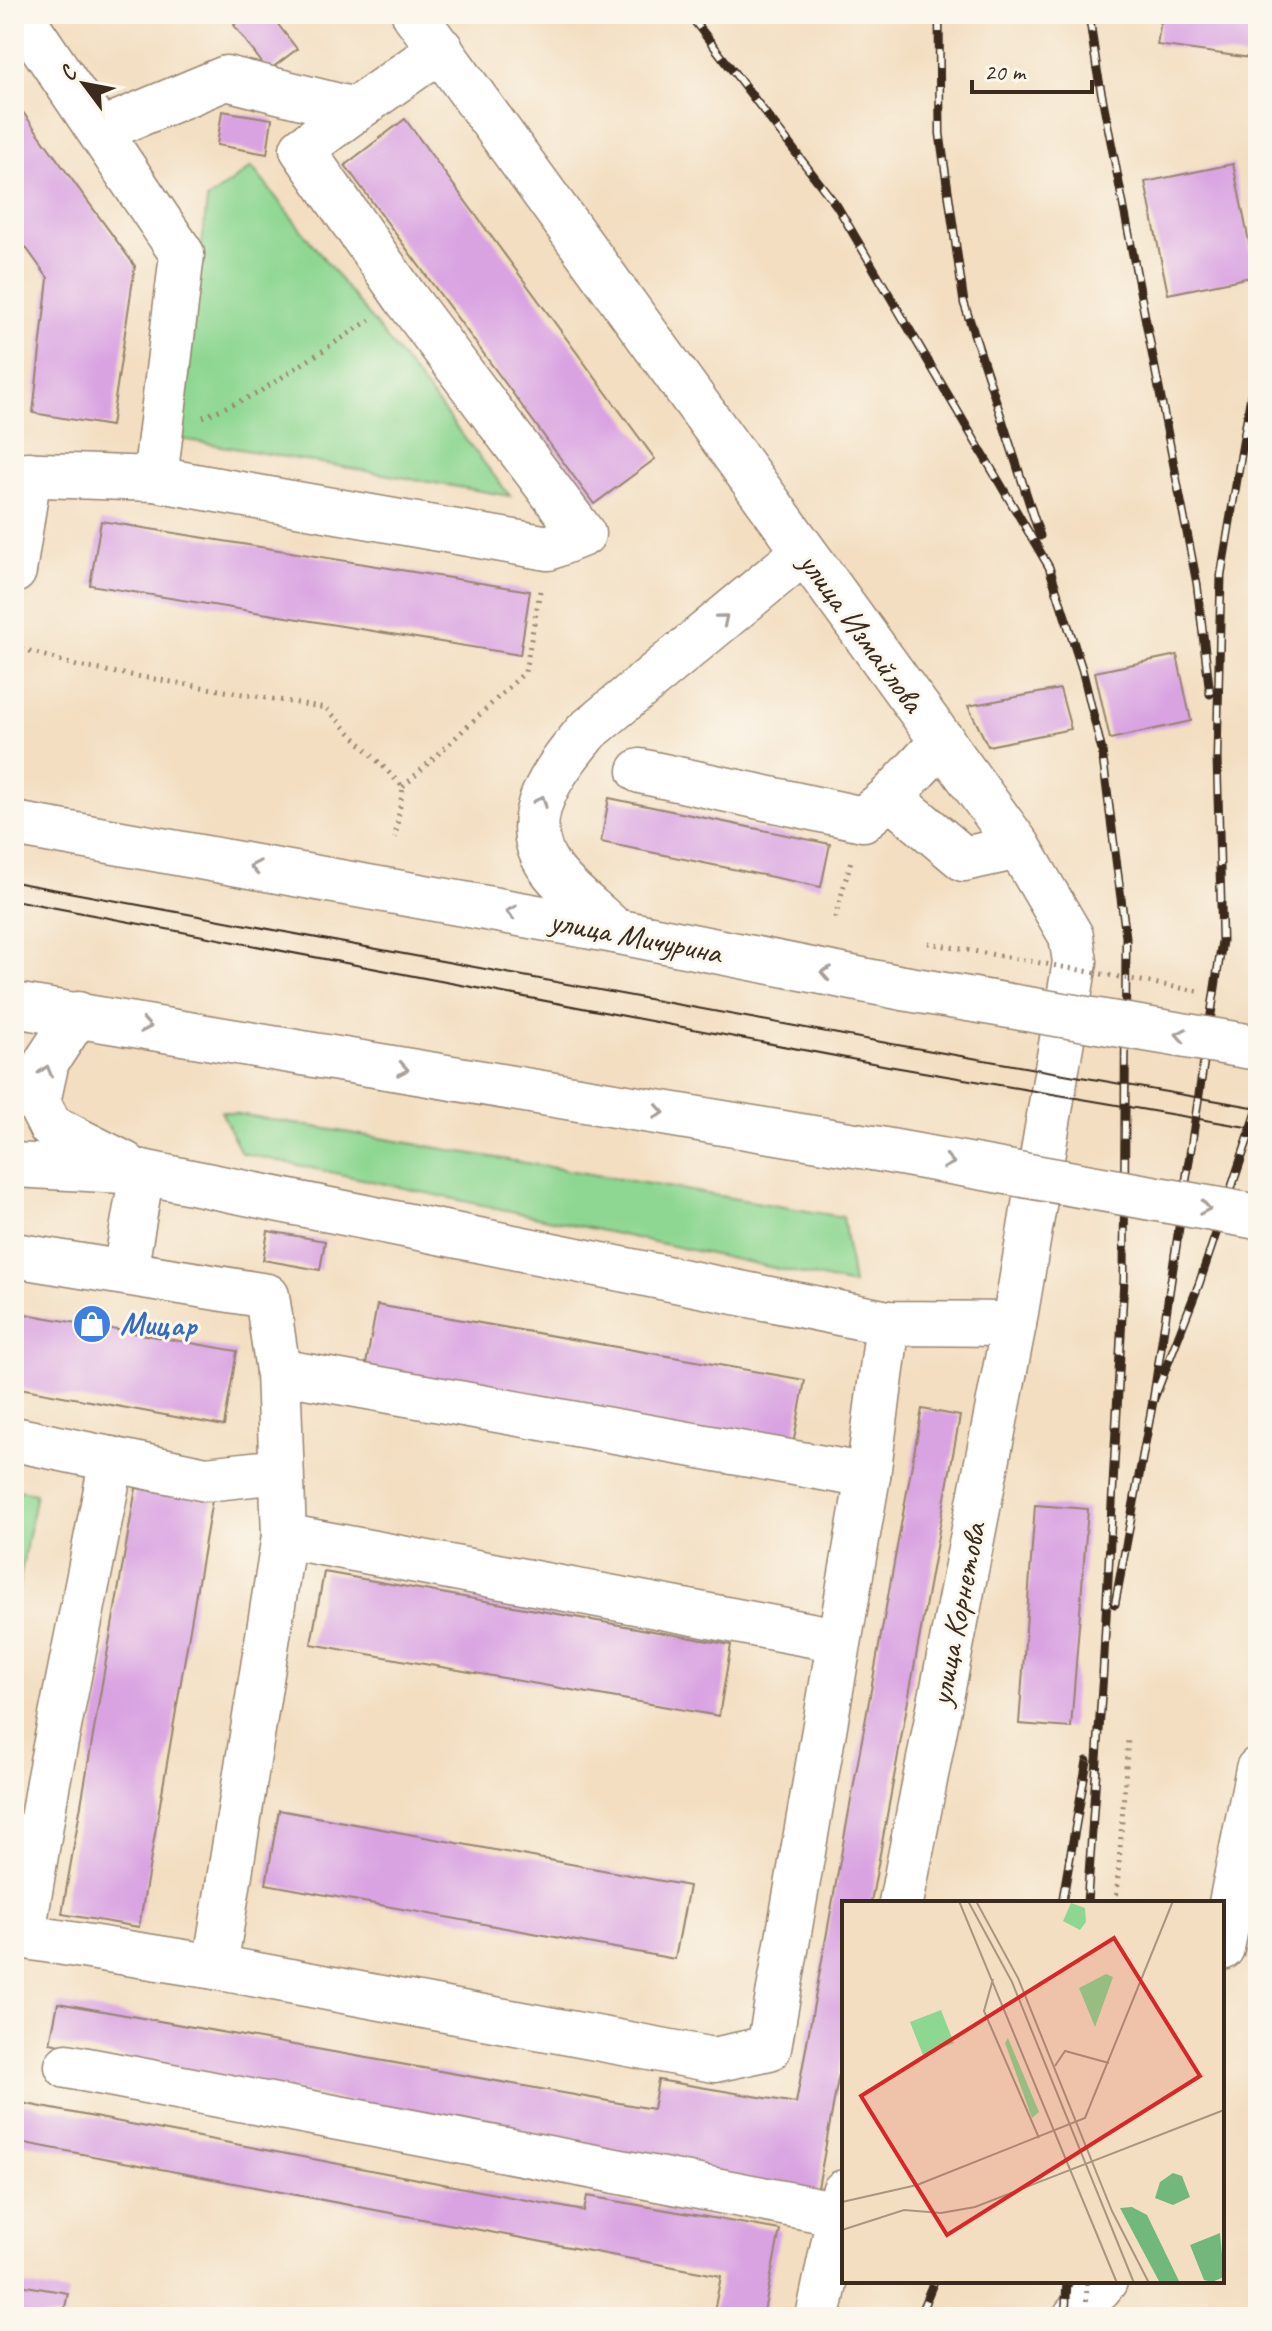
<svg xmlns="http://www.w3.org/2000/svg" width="1272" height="2331" font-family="Caveat,sans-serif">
<rect width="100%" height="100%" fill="#fbf7ec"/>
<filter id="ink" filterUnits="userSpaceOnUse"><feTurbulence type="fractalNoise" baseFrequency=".0125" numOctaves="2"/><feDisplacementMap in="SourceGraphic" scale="16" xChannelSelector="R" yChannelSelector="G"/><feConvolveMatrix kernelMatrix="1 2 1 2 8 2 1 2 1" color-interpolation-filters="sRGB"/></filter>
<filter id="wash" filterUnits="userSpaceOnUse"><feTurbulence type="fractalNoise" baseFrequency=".006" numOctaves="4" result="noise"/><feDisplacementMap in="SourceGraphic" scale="32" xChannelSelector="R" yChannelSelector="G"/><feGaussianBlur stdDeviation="1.8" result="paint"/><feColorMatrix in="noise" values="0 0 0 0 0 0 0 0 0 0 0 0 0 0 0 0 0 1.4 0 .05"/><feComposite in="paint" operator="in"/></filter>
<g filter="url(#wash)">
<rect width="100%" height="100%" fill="#f3dec1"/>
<!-- green -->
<g fill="#8ed792" stroke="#648058" stroke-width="2">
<path d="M252 167 510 496 181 439 207 200Z"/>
<path d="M221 1111 843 1217 853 1285 241 1153Z"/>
<path d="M14 1489 36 1493 14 1611Z"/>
</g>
<g id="blocks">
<!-- building -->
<g fill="#d9a3e2">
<path d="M248 14H270L297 49 268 71 234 25Z"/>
<path d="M1162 14H1258V59L1157 45Z"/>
<path d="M14 100 135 266 111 426 33 413 48 278 14 231Z"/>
<path d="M222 111 272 119 267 154 217 145Z"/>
<path d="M405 119 655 459 594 504 345 165Z"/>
<path d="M1233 164 1256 276 1168 294 1145 182Z"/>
<path d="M101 521 530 591 520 655 90 585Z"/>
<path d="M1177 655 1191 721 1110 739 1095 672Z"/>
<path d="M1060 689 1071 729 988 746 968 706Z"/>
<path d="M609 798 830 844 821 887 601 842Z"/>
<path d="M268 1231 325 1241 320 1270 263 1260Z"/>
<path d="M377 1305 805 1380 792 1450 364 1375Z"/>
<path d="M14 1312 237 1351 224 1426 14 1387Z"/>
<path d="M922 1409 960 1416 871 1903H844V2047L817 2193 50 2043 58 2003 653 2109 658 2080 796 2103Z"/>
<path d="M136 1488 212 1500 139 1927 62 1914Z"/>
<path d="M1035 1505 1088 1509 1071 1728 1019 1724Z"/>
<path d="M324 1572 731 1645 719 1716 311 1644Z"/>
<path d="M279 1810 689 1886 675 1959 266 1884Z"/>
<path d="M16 2102 584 2211 587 2196 780 2230 763 2317H713L721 2276 14 2141Z"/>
<path d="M14 2284 68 2293 63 2317H14Z"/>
</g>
</g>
</g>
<g filter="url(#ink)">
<use href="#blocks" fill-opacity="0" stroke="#978470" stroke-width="2"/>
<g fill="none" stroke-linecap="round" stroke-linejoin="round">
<!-- minor casing -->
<g stroke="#978470" stroke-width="47">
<g id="minor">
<path d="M101 130 226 78 355 110 441 49"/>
<path d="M14 474 155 479 182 254 20 14"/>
<path d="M155 479 548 548 583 534 405 297 302 149 355 110"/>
<path d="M14 571 29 474"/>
<path d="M640 771 863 819 890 797 943 741"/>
<path d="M890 797 964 859 1019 847"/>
<path d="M14 1255 267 1296 278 1371 284 1536 215 1967"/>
<path d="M125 1272 142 1172"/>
<path d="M278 1371 868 1476"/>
<path d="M14 1439 206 1479 281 1471"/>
<path d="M284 1536 838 1640"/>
<path d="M23 1934 48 1782 112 1459"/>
<path d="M14 1935 215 1967 714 2060 769 2048 868 1476 888 1323"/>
<path d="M67 2066 840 2214"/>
</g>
</g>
<!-- major casing -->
<g stroke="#978470" stroke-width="47">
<g id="major">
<path d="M414 14 1019 847 1071 936 1075 962 1014 1324 901 1903"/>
<path d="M14 824 615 931 903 988"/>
<path d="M615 931C594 910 565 890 548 865 516 817 556 769 586 732L804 552"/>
<path d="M14 1005 873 1148"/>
<path d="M78 1014 47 1061 38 1102 50 1126 125 1164"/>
<path d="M14 1165 142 1172 888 1323 1014 1324"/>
<path d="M818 2317 844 2192"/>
</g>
</g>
<!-- highway casing -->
<g stroke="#978470" stroke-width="47">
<g id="highway">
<path d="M1222 1948 1258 1769"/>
<path d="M1075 2317 1105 2281"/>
</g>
</g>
<!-- path -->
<g stroke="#978470" stroke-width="5" stroke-dasharray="2 6" stroke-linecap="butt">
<path d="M203 417 256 394 370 320"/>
<path d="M14 646 77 666 326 708 403 787 395 838"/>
<path d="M403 787 525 672 541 586"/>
<path d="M835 918 852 857"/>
<path d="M1116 1903 1128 1739"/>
</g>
<!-- minor -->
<use href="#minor" stroke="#fff" stroke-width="44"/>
<!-- major -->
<use href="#major" stroke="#fff" stroke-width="44"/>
<!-- highway -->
<use href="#highway" stroke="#fff" stroke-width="44"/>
<!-- tram -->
<g stroke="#3b2a1e" stroke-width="2">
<path d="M14 882 892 1044 1258 1108"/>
<path d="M14 900 888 1066 1258 1129"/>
</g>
<!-- rail casing -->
<g stroke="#3b2a1e" stroke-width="9">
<g id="rail">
<path d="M689 14 837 206 1049 567 1082 669 1102 751 1126 937 1124 1279 1103 1673 1087 1903"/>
<path d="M939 14 940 134 964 303 1040 536"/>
<path d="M1089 14 1097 70 1197 584 1210 694"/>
<path d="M1153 1401 1222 941 1217 758 1221 575 1258 353"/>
<path d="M1115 1604 1153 1401 1199 1284 1258 1109"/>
<path d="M1062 1903 1087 1761"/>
<path d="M919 2317 934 2281"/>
<path d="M1065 2317 1067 2281"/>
</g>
</g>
<!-- rail -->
<use href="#rail" stroke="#fbf7ec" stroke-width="6" stroke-dasharray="18" stroke-linecap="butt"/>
<!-- major-bridge casing -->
<g stroke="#978470" stroke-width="47" stroke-linecap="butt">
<g id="major-bridge">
<path d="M903 988 1258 1048"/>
<path d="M873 1148 1258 1217"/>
</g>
</g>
<!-- path-bridge -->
<g stroke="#978470" stroke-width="5" stroke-dasharray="2 6" stroke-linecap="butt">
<path d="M928 943 1203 992"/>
<path d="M1086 2317 1087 2281"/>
</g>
<!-- major-bridge -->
<use href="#major-bridge" stroke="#fff" stroke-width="44"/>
</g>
<!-- one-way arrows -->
<defs><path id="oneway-chevron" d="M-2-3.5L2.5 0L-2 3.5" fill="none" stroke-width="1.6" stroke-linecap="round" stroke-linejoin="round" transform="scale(2)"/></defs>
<g stroke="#a79f9a">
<use href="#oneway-chevron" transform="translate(723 619) rotate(-40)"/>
<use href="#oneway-chevron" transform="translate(541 801) rotate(-69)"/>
<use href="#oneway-chevron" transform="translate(255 867) rotate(-170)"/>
<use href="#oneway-chevron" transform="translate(511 912) rotate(-170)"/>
<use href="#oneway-chevron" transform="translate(826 973) rotate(-169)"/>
<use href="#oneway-chevron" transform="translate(146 1026) rotate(10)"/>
<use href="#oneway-chevron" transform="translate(1181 1035) rotate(-170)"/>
<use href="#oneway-chevron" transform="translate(403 1069) rotate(10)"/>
<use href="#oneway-chevron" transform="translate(46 1071) rotate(-74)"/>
<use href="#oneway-chevron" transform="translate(659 1112) rotate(10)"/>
<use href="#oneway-chevron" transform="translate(949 1162) rotate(10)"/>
<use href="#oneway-chevron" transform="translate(1205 1208) rotate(10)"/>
</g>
</g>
<!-- icons -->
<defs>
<g id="shop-disc" transform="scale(2)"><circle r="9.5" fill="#3f7fe0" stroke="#fbf7ec"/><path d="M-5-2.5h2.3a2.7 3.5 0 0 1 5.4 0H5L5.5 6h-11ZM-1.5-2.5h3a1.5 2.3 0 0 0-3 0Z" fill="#fff"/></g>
</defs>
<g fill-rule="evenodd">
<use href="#shop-disc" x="92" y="1324"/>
</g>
<g text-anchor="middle" stroke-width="6" stroke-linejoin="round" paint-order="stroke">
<!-- street labels -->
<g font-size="32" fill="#3b2a1e" stroke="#fbf7ec">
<text transform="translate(862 632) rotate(54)" y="11">улица Измайлова</text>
<text transform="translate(636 936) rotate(11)" y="11">улица Мичурина</text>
<text transform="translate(957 1614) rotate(-79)" y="11">улица Корнетова</text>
</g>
<!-- shop labels -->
<g font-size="32" font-weight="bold" fill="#366cbe" stroke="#fbf7ec" text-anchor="start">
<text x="120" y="1335">Мицар</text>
</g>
</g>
<!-- overview -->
<g transform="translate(842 1901)">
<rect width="382" height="382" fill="#f3dec1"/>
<path d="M229 2 243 7 244 21 238 29 221 20ZM264 73 271 76 253 126 237 87ZM99 109 112 142 81 154 68 121ZM166 137 197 211 190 217 163 142Z" fill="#8ed792"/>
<path d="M331 272 340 275 348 296 331 304 313 297 318 281ZM290 306 305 314 338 382H318L278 307ZM378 332 382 376 370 381 362 379 348 344Z" fill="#72b87c"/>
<path fill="none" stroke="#a99680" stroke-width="2" d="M117 0 275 382M126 0 170 81 292 382M134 0 176 77 270 310 307 382M151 78 142 110 197 237M213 165 223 150 267 162M0 301 75 284 243 217 331 0M0 329 62 309 99 312 133 306 382 209"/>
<path fill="#d62828" fill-opacity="0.15" stroke="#d62828" stroke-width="4" d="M272 37 358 175 105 334 19 195Z"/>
<rect width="382" height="382" fill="none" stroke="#3b2a1e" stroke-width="4"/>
</g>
<!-- margin -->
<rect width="1272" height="2331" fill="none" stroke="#fbf7ec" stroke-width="48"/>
<!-- north arrow -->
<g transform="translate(84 84) rotate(302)" stroke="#fbf7ec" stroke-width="6" paint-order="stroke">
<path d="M0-6L14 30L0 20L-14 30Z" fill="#3b2a1e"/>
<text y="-12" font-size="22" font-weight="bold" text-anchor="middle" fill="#3b2a1e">С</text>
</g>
<!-- scale -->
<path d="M972 80v12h120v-12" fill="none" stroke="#3b2a1e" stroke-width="4"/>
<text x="984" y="80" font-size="24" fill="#3b2a1e" stroke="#fbf7ec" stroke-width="6" paint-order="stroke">20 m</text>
</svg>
